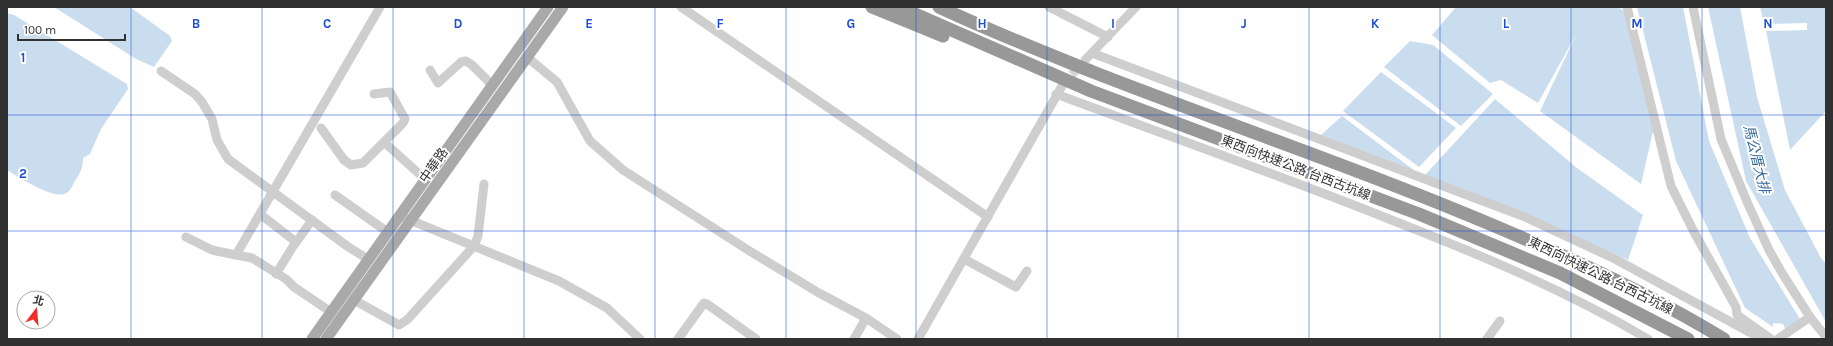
<svg xmlns="http://www.w3.org/2000/svg" width="1833" height="346" font-family="Karla,'Noto Sans TC',sans-serif">
<rect width="100%" height="100%" fill="#fff"/>
<!-- water -->
<g fill="#caddef">
<path d="M54 7H130L170 36 172 41 154 67 136 59Z"/>
<path d="M1456 7H1618L1628 14 1654 127 1641 184 1540 111 1577 33 1538 103 1501 80 1490 83 1432 35Z"/>
<path d="M1637 7H1683L1709 141 1750 238 1800 319 1786 330 1783 324 1773 323V327L1745 308 1676 161Z"/>
<path d="M1708 7H1740L1757 97 1785 190 1821 258 1826 264V322L1746 181Z"/>
<path d="M1760 7H1826V111L1790 150 1766 31 1807 30V23L1764 24Z"/>
<path d="M7 13 14 15 127 84 128 89 101 129 90 154 83 158C83 167 81 172 75 181 72 186 70 193 64 194 50 198 19 177 7 170Z"/>
<path d="M1410 41 1433 45 1493 94 1461 126 1384 67Z"/>
<path d="M1381 72 1456 128 1419 167 1343 111Z"/>
<path d="M1495 99 1577 168 1643 215 1628 260 1528 216 1424 176Z"/>
<path d="M1342 116 1419 174 1321 135Z"/>
</g>
<g fill="none" stroke-linecap="round" stroke-linejoin="round">
<!-- minor-tunnel -->
<path stroke="#d6d6d6" stroke-width="9" stroke-dasharray="9 4.5" stroke-linecap="butt" d="M1063 85 1082 63"/>
<!-- minor -->
<g stroke="#cecece" stroke-width="9">
<path d="M681 7 988 217"/>
<path d="M1049 7 1108 37"/>
<path d="M1627 7 1671 186 1694 232 1736 307 1737 315 1771 339"/>
<path d="M1693 7 1721 139 1748 204 1769 250 1782 273 1810 317"/>
<path d="M1092 53 1525 217 1615 259 1762 339"/>
<path d="M527 57 557 82 590 141 623 170 748 250 819 293 866 318 897 339"/>
<path d="M1085 60 1136 7"/>
<path d="M430 70 438 83 461 62 466 61 472 65 493 86"/>
<path d="M161 71 195 94 202 102 212 119 217 140 228 159 347 246 369 260"/>
<path d="M1056 94C1169 136 1282 176 1394 221 1481 255 1567 291 1648 339"/>
<path d="M321 128 344 160 351 165 363 163 403 123 405 119 390 92 374 94"/>
<path d="M385 143 426 180"/>
<path d="M335 195 389 233"/>
<path d="M260 214 296 242"/>
<path d="M405 218 559 281 607 308 640 339"/>
<path d="M186 237 212 250 236 255"/>
<path d="M964 259 1016 287 1027 271"/>
<path d="M276 274 292 248 312 220"/>
<path d="M354 300 399 325 407 320 474 246 478 236 484 184"/>
<path d="M331 312 294 287 286 279 252 258 236 255 380 7"/>
<path d="M678 339 704 303 707 304 756 339"/>
<path d="M854 339 866 318"/>
<path d="M918 339 1062 86"/>
<path d="M1487 339 1500 321"/>
<path d="M1778 339 1810 317 1826 337"/>
</g>
<!-- major -->
<g stroke="#a9a9a9" stroke-width="11">
<path d="M312 339 548 7"/>
<path d="M326 339 563 7"/>
</g>
<!-- highway -->
<g stroke="#989898" stroke-width="13">
<path d="M872 7 943 36"/>
<path d="M899 7 1091 91 1419 214 1560 273 1688 339"/>
<path d="M939 7C990 31 1041 51 1093 72 1237 128 1383 177 1525 239 1593 268 1660 300 1724 339"/>
</g>
</g>
<!-- grid -->
<path fill="none" stroke="#1d4ed8" stroke-width="1" stroke-opacity="0.55" d="M131 7V339M262 7V339M393 7V339M524 7V339M655 7V339M786 7V339M916 7V339M1047 7V339M1178 7V339M1309 7V339M1440 7V339M1571 7V339M1702 7V339M7 115H1826M7 231H1826"/>
<g text-anchor="middle" stroke-width="4" stroke-linejoin="round" paint-order="stroke">
<!-- street labels -->
<g font-size="13" fill="#313131" stroke="#fff">
<text transform="translate(433 165) rotate(-55)" y="5">中華路</text>
<text transform="translate(1296 167) rotate(21)" y="5">東西向快速公路 台西古坑線</text>
<text transform="translate(1601 275) rotate(26)" y="5">東西向快速公路 台西古坑線</text>
</g>
<!-- water labels -->
<g font-size="14" font-style="italic" fill="#396b99" stroke="#fff">
<text transform="translate(1757 159) rotate(76)" y="5">馬公厝大排</text>
</g>
</g>
<g font-size="13" text-anchor="middle" font-weight="bold" fill="#1d4ed8" stroke="#fff" stroke-width="4" stroke-linejoin="round" paint-order="stroke">
<text x="196" y="28">B</text>
<text x="327" y="28">C</text>
<text x="458" y="28">D</text>
<text x="589" y="28">E</text>
<text x="720" y="28">F</text>
<text x="851" y="28">G</text>
<text x="982" y="28">H</text>
<text x="1113" y="28">I</text>
<text x="1244" y="28">J</text>
<text x="1375" y="28">K</text>
<text x="1506" y="28">L</text>
<text x="1637" y="28">M</text>
<text x="1768" y="28">N</text>
<text x="23" y="62">1</text>
<text x="23" y="178">2</text>
</g>
<!-- border -->
<rect width="1833" height="346" fill="none" stroke="#313131" stroke-width="16"/>
<!-- north arrow -->
<g transform="translate(36 310) rotate(16)"><circle r="19" fill="#ffffff" stroke="#adadad"/>
<path d="M0-3L7 15L0 10L-7 15Z" fill="#ef2e2b"/>
<text y="-6" font-size="11" font-weight="bold" text-anchor="middle" fill="#313131">北</text>
</g>
<!-- scale -->
<path d="M18 34v6h107v-6" fill="none" stroke="#313131" stroke-width="2"/>
<text x="24" y="34" font-size="12" fill="#313131" stroke="#ffffff" stroke-width="3" paint-order="stroke">100 m</text>
</svg>
